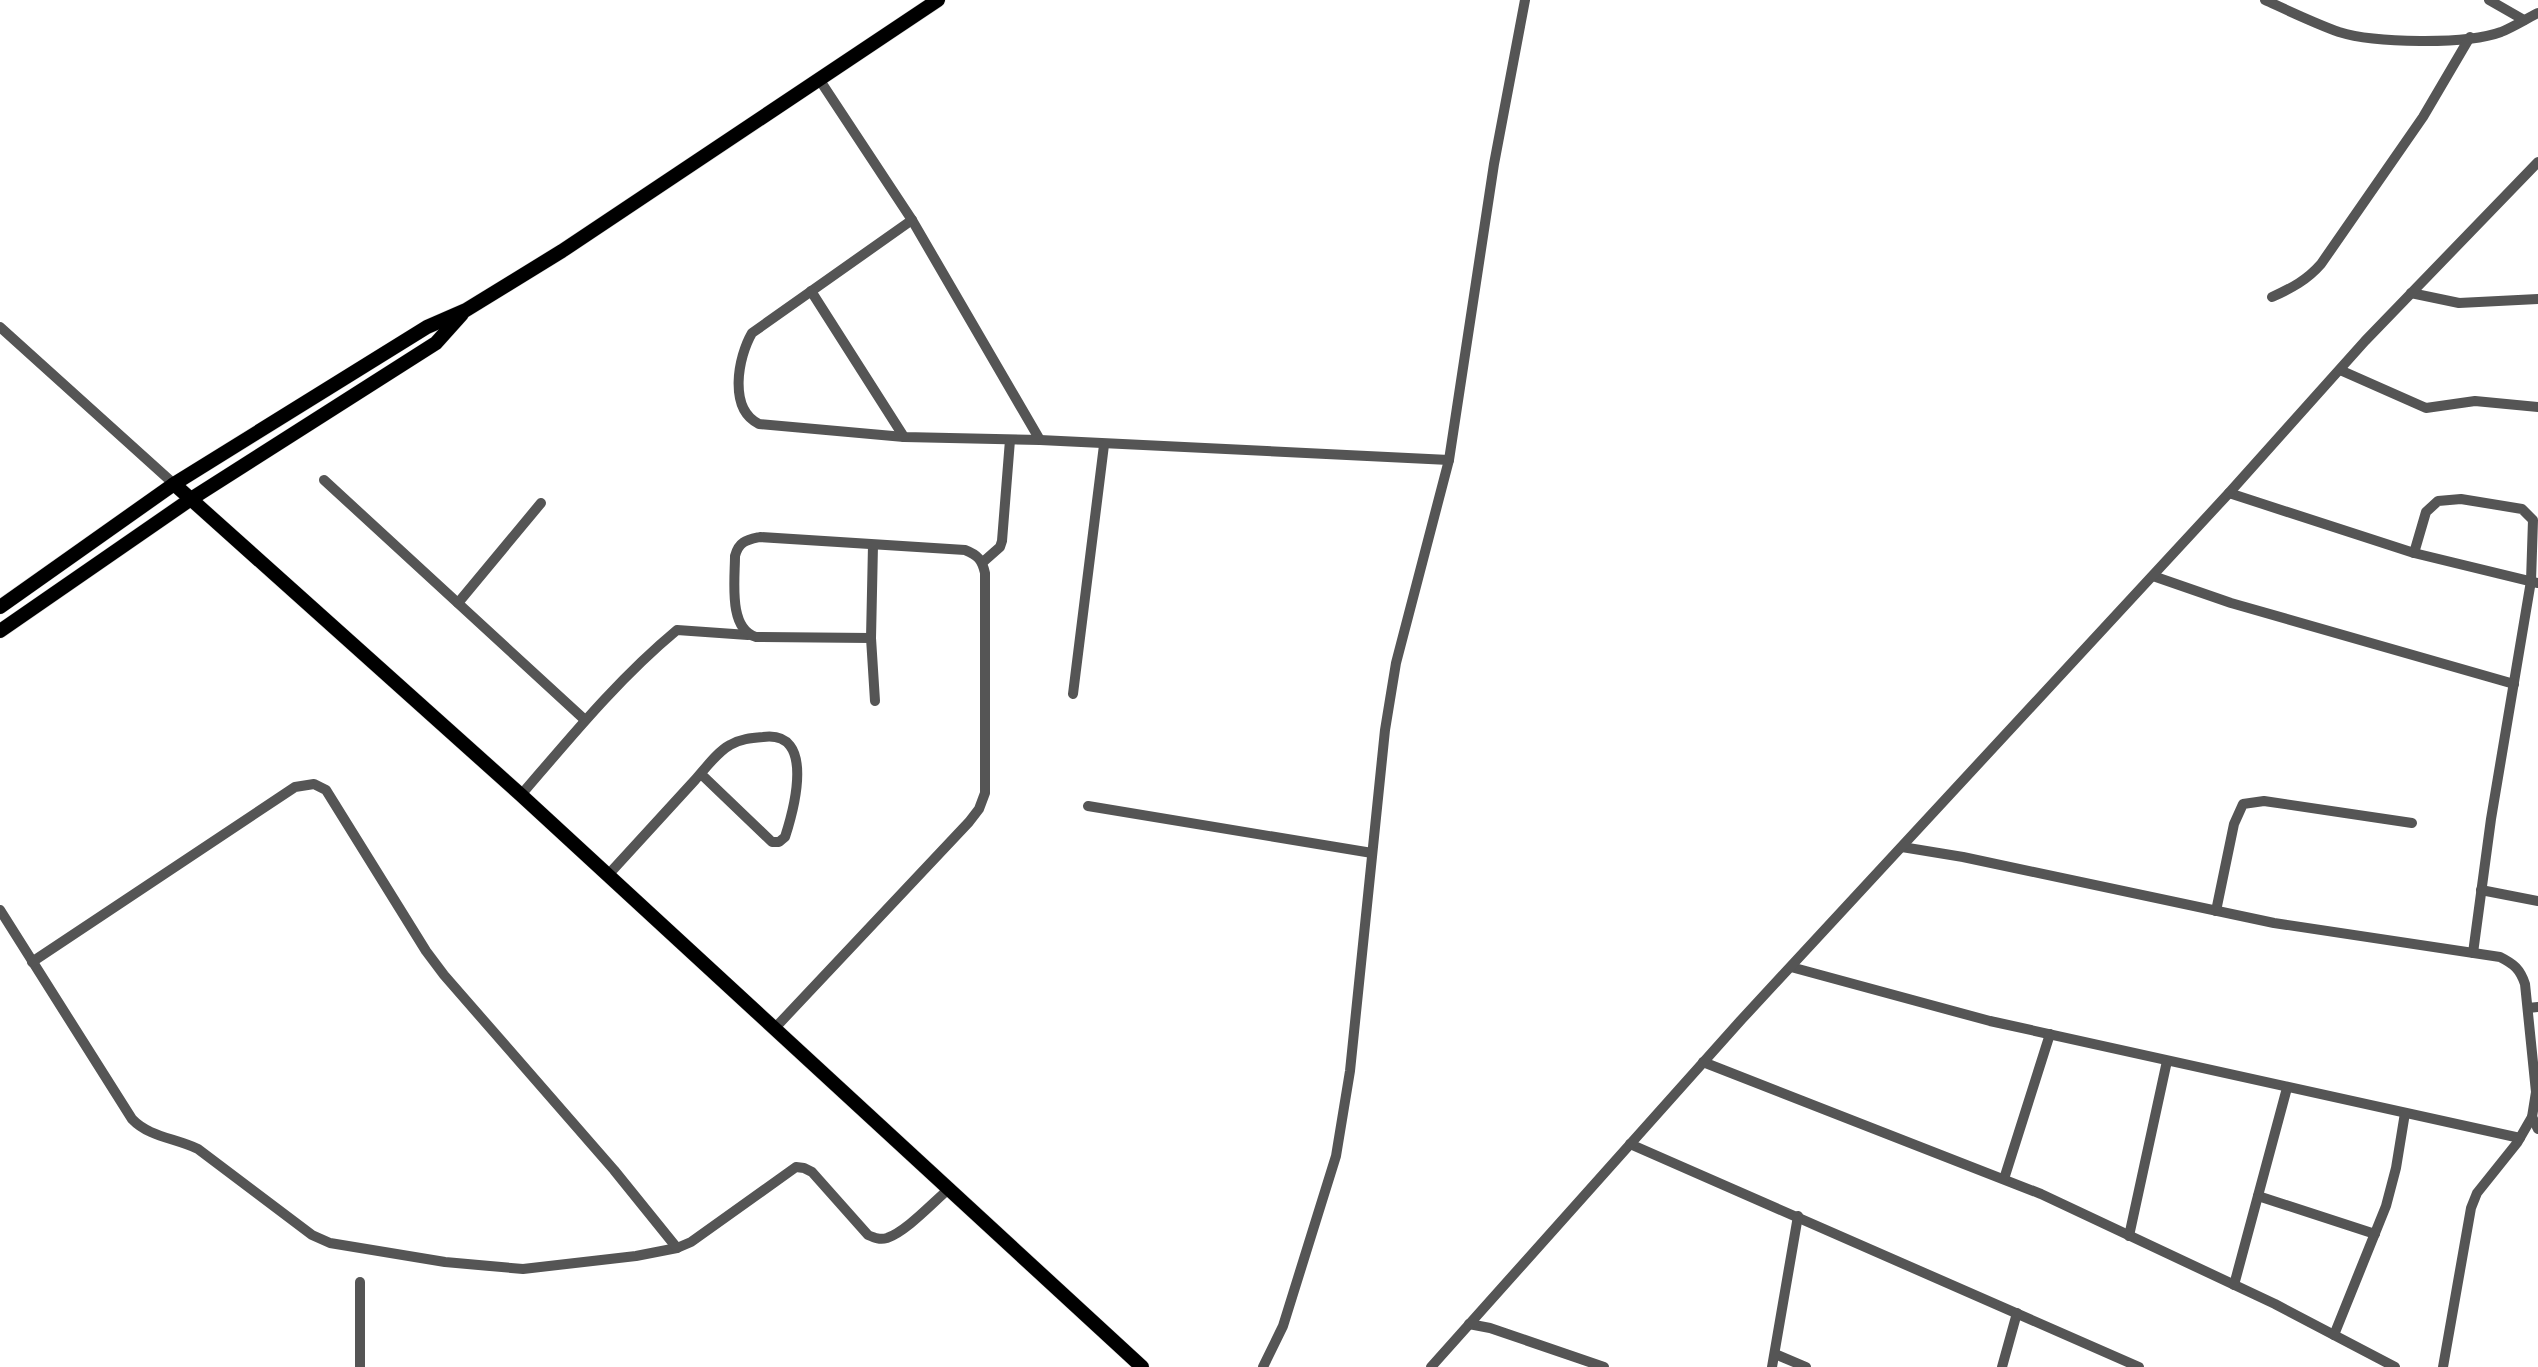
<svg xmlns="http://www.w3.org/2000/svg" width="2538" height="1367" font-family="'Archivo Narrow',sans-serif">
<rect width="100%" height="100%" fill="#fff"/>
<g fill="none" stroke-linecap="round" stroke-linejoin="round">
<!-- trunk casing -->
<g stroke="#dbdbdb" stroke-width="15">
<g id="trunk">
<path d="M174 484 521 795 1142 1367"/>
<path d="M0 607 174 484 427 327 466 310 562 251 938 0"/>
<path d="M0 631 191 499 436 343 462 314"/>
</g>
</g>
<!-- service -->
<g stroke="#555" stroke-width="10">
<path d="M2528 1008 2538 1007"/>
<path d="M2532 1117 2538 1129"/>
</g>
<!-- minor -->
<g stroke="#555" stroke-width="10">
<path d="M2265 0C2289 11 2314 23 2339 32 2374 43 2466 45 2501 32 2513 27 2526 19 2538 13"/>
<path d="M2489 0 2524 20"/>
<path d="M819 79 912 220 1040 440"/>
<path d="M912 220 752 333C738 357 728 409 759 424L904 437 1040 440 1449 460"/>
<path d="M811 291 904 437"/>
<path d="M2411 293 2459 303 2538 299"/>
<path d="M2272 297C2292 288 2307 280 2321 264L2423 117 2470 37"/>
<path d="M2340 370 2426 408 2475 401 2538 407"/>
<path d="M324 480 585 720"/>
<path d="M2229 493 2414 553 2537 583"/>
<path d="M873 545 871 638 875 701"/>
<path d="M2414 553 2426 512 2438 501 2461 499 2522 509 2533 520 2531 581 2491 819 2473 953"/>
<path d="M983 562 1000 547 1002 541 1010 440"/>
<path d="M2153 576 2231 603 2514 684"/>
<path d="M458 603 541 503"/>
<path d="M1073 694 1104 445"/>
<path d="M521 795C570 738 618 679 677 630L748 635"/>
<path d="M1088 806 1372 853"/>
<path d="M1902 847 1963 857 2274 923 2500 957C2514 964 2520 969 2525 984L2536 1092 2532 1117 2517 1143 2477 1193 2471 1208 2443 1367"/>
<path d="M608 875C637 843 666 812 695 780 705 769 717 752 730 745 740 739 751 738 763 737 816 730 794 809 785 837L779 842H772L701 774"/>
<path d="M2481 890 2538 901"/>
<path d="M0 910 132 1119C149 1137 175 1138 198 1149L312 1235 330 1243 445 1262 523 1269 636 1256 677 1248 691 1242 796 1167 804 1168 812 1172 868 1235C875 1238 880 1240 887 1238 907 1231 933 1202 950 1188"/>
<path d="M2216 911 2234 824 2243 804 2264 801 2412 823"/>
<path d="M32 962 295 787 314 784 326 790 426 951 444 975 614 1170 677 1248"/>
<path d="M1791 967 1990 1021 2520 1138"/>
<path d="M774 1029 969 822 979 809 985 793V573C982 560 978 555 965 550L760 537C747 540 739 541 735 556 735 580 728 629 756 637L871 638"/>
<path d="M1703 1062 2041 1194 2275 1304 2395 1367"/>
<path d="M1630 1144 2139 1367"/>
<path d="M2004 1179 2050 1034"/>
<path d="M2258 1196 2375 1234"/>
<path d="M2129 1236 2167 1061"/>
<path d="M360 1282V1367"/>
<path d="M2234 1285 2287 1088"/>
<path d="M1469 1324 1490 1328 1604 1367"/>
<path d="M2334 1335 2386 1206 2396 1168 2405 1113"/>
<path d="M1775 1354 1806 1367"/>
<path d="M1263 1367 1283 1326 1336 1156 1350 1071 1385 730 1396 663 1449 460 1494 164 1525 0"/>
<path d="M1431 1367 1742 1019 2229 493 2365 341 2538 162"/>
<path d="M1772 1367 1798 1216"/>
<path d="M2002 1367 2017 1313"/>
</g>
<!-- tertiary -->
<path stroke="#555" stroke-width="10" d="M0 327 174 484"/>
<!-- trunk -->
<use href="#trunk" stroke="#000" stroke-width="14"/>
</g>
</svg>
